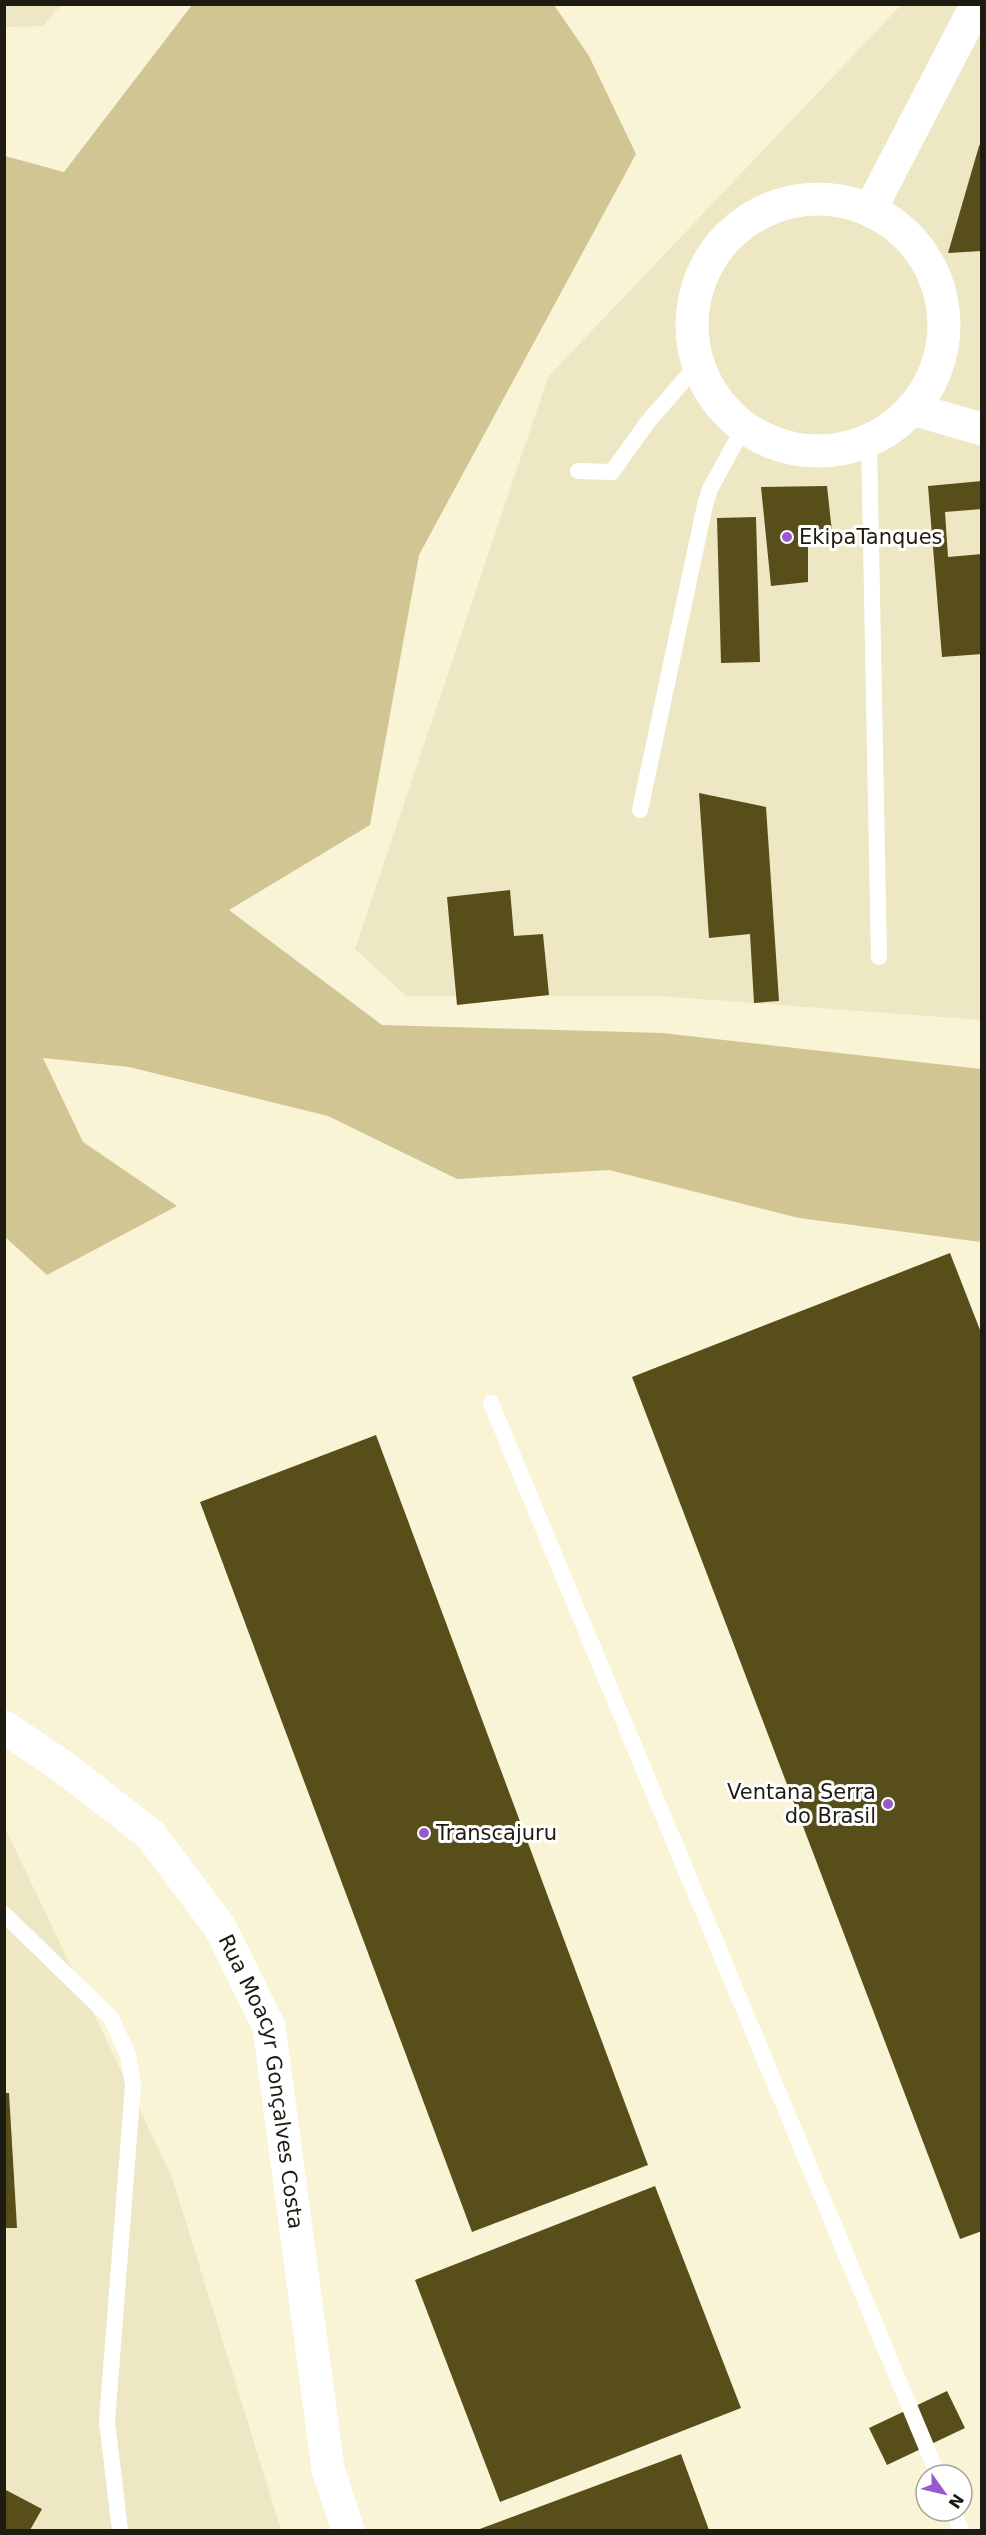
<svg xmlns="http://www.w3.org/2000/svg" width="986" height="2535" font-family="'DejaVu Sans',sans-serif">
<rect width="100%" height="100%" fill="#faf4d7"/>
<!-- built -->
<g fill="#eee7c3">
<path d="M4 5 5 4 61 5 43 26 5 27Z"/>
<path d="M901 5H981V1020L659 996H406L355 949 548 377Z"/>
<path d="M4 1826 172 2177 281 2530H5Z"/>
</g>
<!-- green -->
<path fill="#d1c693" d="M192 5H554L589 56 636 154 419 555 370 825 229 910 382 1025 662 1033 981 1069V1242L799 1218 609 1170 457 1179 328 1116 129 1067 43 1058 83 1142 177 1206 47 1275 5 1237V156L64 172Z"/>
<!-- building -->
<g fill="#584e1a">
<path d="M982 141V251L948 253 979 146Z"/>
<path d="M982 481V509L945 512 948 557 982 554V654L942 657 928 486Z"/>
<path d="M827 486 832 532 808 535V582L771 586 761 487Z"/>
<path d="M756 517 760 662 721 663 717 518Z"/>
<path d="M699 793 766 807 779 1001 754 1003 750 934 709 938Z"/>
<path d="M510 890 514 936 543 934 549 995 457 1005 447 897Z"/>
<path d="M950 1253 982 1335V2231L960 2239 632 1377Z"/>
<path d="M376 1435 648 2165 472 2232 200 1502Z"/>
<path d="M4 2093H9L17 2228H4Z"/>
<path d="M655 2186 741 2408 500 2502 415 2280Z"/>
<path d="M947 2391 965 2428 887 2465 869 2428Z"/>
<path d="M681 2454 709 2530H477Z"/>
<path d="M4 2489 42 2509 30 2530H4Z"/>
</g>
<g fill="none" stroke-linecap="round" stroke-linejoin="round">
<!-- service -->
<g stroke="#fff" stroke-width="16">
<path d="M869 440 879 957"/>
<path d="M578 471 612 472 647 423 698 364"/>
<path d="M640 810 705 505 710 489 744 427"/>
<path d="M491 1403 938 2475"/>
<path d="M4 1914 111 2018 128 2055 133 2085 107 2422 120 2530"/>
<path d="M953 2511 961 2530"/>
</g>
<!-- minor -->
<g stroke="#fff" stroke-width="33">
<circle cx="818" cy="325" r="126"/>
<path d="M870 210 977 4"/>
<path d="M912 409 982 429"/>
<path id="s1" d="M4 1727 62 1766 151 1835 220 1927 269 2027 328 2469 348 2530"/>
</g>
</g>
<!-- markers -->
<g fill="#9958cd" stroke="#fff" stroke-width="2">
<circle cx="787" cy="537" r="6"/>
<circle cx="888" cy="1804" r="6"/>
<circle cx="424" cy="1833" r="6"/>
</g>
<g text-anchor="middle" stroke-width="6" stroke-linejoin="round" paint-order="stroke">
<!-- poi labels -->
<g font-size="21" fill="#1e1c12" stroke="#fff" text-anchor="start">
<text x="799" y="544">EkipaTanques</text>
<text x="876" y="1799" text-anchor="end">Ventana Serra<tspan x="876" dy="24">do Brasil</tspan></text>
<text x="436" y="1840">Transcajuru</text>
</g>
<!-- street labels -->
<g font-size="21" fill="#1e1c12" stroke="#fff">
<text dy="7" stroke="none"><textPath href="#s1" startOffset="460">Rua Moacyr Gonçalves Costa</textPath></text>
</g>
</g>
<!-- border -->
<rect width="986" height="2535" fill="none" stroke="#1e1c12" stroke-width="12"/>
<!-- north arrow -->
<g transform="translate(944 2493) rotate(124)"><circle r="28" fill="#ffffff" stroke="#a5a4a0" stroke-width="1.5"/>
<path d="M0-4.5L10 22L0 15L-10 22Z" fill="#9958cd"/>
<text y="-9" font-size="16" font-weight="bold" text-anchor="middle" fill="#1e1c12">N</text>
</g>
</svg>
